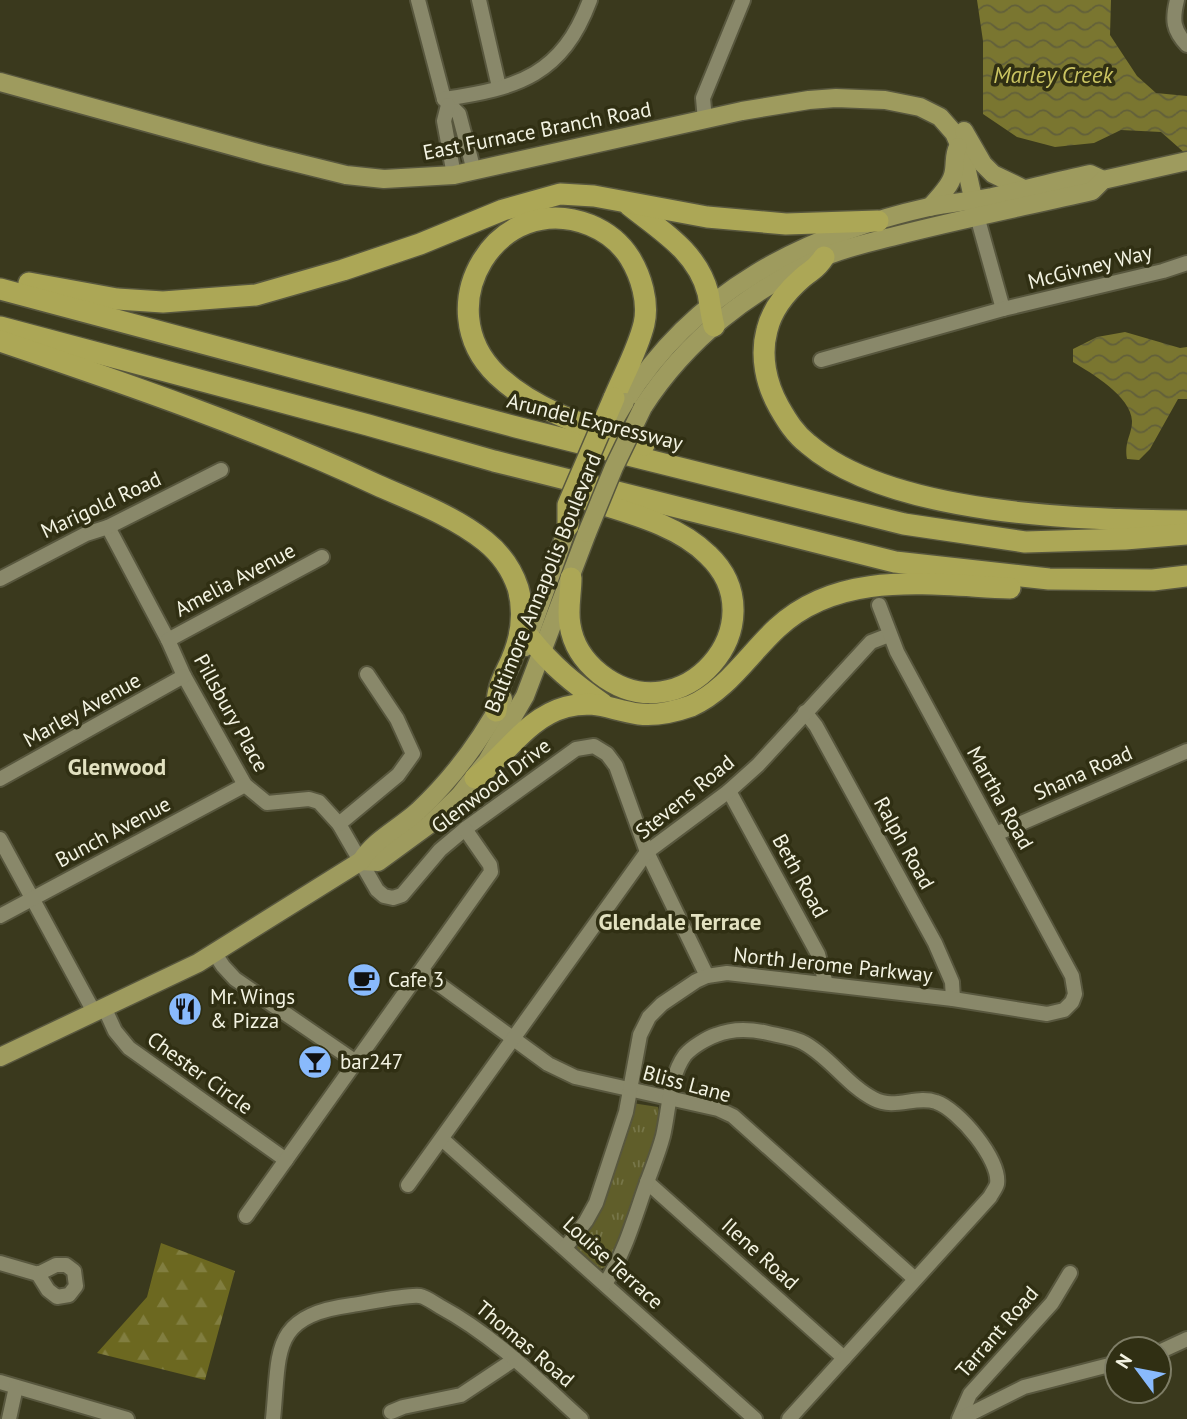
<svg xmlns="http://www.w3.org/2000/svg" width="1187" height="1419" font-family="'PT Sans',sans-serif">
<defs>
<pattern id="grass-tufts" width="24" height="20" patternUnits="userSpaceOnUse" patternTransform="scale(1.75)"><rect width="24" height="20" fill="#605e2a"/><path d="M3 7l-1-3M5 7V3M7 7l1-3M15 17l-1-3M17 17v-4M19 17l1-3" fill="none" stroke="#777649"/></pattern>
<pattern id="forest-firs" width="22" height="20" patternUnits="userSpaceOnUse" patternTransform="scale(1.75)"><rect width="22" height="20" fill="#6c6820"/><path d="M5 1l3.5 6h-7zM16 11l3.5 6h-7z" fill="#817e40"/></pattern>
<pattern id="water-waves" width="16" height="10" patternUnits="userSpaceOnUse" patternTransform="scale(1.75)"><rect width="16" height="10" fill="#7a7630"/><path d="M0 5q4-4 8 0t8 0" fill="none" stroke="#62603a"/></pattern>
</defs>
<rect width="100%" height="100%" fill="#3a391d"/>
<!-- grass -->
<path fill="url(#grass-tufts)" d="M632 1103 658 1107 662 1128 613 1261 605 1268 597 1269 576 1248Z"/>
<!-- forest -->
<path fill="url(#forest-firs)" d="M161 1243 235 1271 205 1380 97 1353 147 1297Z"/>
<!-- water -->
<g fill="url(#water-waves)">
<path d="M977 0H1111L1110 35 1137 76 1156 93 1187 96V155L1161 132 1121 130 1094 143 1055 147 1017 137 983 114V41Z"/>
<path d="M1125 332 1180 348 1187 347V399H1178L1150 449 1139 460 1127 459C1124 441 1132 435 1132 421 1131 396 1091 373 1073 362V349L1097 337Z"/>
</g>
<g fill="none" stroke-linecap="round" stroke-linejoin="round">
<!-- minor casing -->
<g stroke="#58573e" stroke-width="18">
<g id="minor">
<path d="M418 0 444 99 459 114 474 171"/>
<path d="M479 0 499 87"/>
<path d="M1177 0C1172 20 1173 30 1187 45"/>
<path d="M444 99C519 88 562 75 590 0"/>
<path d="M448 105 444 121 454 175"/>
<path d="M705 120 703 98 743 0"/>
<path d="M977 216 1003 309"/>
<path d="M821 360 1003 309 1163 271 1187 263"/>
<path d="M108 527 168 640 184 676 245 785 267 803 309 799 319 802 339 824 377 890 384 896 393 898 402 895 440 850 465 829 576 749 594 746 607 754 616 766 647 852 707 976"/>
<path d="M0 579 86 534 108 527 221 470"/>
<path d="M168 640 322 557"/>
<path d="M805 712 816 726 935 943 952 982 953 999"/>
<path d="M0 779 184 676"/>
<path d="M729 791 818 954 826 984"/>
<path d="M339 824 398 775 413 754 397 719 367 674"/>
<path d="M996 834 1187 751"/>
<path d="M0 839 94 1012"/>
<path d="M0 916 245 785"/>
<path d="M215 954 223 966 235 979 356 1062"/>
<path d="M421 971 548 1064 575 1077 718 1109 733 1116 915 1279"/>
<path d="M104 1007 115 1031 129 1048 286 1160"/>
<path d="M442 1139 755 1419"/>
<path d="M647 1182 844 1358"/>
<path d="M408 1185 647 852 729 791 758 765 871 642 889 635"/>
<path d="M246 1216 491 872 490 865 465 829"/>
<path d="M565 1248 586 1221 596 1203 626 1112 640 1035 649 1017 662 1004 696 981 707 976 727 973 953 999 1047 1014 1064 1010 1072 1002 1075 994 1072 976 897 652 879 605"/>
<path d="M0 1263 38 1274 48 1290 57 1297 69 1295 76 1286 74 1271 66 1265H56L38 1274"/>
<path d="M605 1284C623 1256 633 1223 644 1191 650 1173 658 1155 663 1136 669 1111 669 1077 685 1055 692 1047 707 1038 716 1035 733 1028 751 1029 768 1033 780 1036 794 1037 804 1043 830 1057 848 1086 874 1099 895 1110 916 1095 936 1102 958 1109 1001 1160 997 1184 996 1188 992 1193 990 1197L789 1419"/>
<path d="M1159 1352 1187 1339"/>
<path d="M0 1382 127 1419"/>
<path d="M391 1412 403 1407 461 1395 515 1359"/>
<path d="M9 1419 16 1387"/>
<path d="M273 1419C280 1350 270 1316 352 1305 366 1303 409 1294 420 1296 426 1297 434 1303 439 1306 493 1335 536 1378 581 1419"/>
<path d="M959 1419 970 1394 1052 1303 1070 1273"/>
<path d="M960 1419 1024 1387 1117 1363"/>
</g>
</g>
<!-- major casing -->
<g stroke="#58573e" stroke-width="21">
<g id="major">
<path d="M0 82 265 155 346 175 384 179 454 175 742 111 809 100 836 98 885 100 920 107 940 117 954 133 963 153 977 216"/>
<path d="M964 131 983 164 993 174 1022 188"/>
<path d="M930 207C938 198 950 187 953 175 956 165 953 156 958 147"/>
<path d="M625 402C694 291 804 235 929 207 949 203 971 201 992 197 1024 190 1057 181 1090 174L1103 180"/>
<path d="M643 407C687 339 751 289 824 257 847 247 872 242 895 236 961 219 1027 206 1092 191L1103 180 1187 161"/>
<path d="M525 647 568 526"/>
<path d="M361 861 378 862 430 824 459 796 487 761 525 696 587 533"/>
<path d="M0 1057 198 963 361 861C375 839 398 829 418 811 453 778 480 742 503 699"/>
</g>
</g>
<!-- highway casing -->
<g stroke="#58573e" stroke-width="24">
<g id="highway">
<path d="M629 205C660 230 697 251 708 293 710 304 711 315 714 326"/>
<path d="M824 257C816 270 812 269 802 278 786 292 772 309 767 330 760 356 766 384 779 407 787 421 795 434 808 444 890 515 1082 520 1187 521"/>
<path d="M29 283 117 299 163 302 256 295 343 270 420 244 503 210 560 194 594 196 707 217 786 224 878 221"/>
<path d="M0 289 516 427 904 524 1025 542 1125 539 1187 534"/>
<path d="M0 327 368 425 494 461 895 562 1049 579 1153 580 1187 576"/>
<path d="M0 341C127 384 255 428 377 485 413 501 454 516 485 541 500 553 512 570 518 588 525 613 521 638 511 661 507 670 501 680 499 690 497 697 497 704 496 711"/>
<path d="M614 398C624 374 638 349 644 324 649 302 641 276 630 258 620 242 607 232 590 225 498 188 426 307 497 375 537 413 593 428 644 445"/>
<path d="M571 578C571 593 567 610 570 625 573 645 585 662 600 674 682 738 780 623 708 555 676 523 624 512 582 498"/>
<path d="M529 637C552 666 573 683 603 704"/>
<path d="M475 778C506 756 526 718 566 707 597 699 610 710 639 714 656 716 674 712 691 706 726 691 749 654 777 628 840 569 931 585 1010 588"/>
</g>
</g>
<!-- minor -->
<use href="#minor" stroke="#89886a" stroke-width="14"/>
<!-- major -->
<use href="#major" stroke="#9e9b5e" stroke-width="18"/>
<!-- highway -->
<use href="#highway" stroke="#aca756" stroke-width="21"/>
<!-- major-bridge casing -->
<g stroke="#58573e" stroke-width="21" stroke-linecap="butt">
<g id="major-bridge">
<path d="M609 429 625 402"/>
<path d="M587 533 614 467 643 407"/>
</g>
</g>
<!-- highway-bridge casing -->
<g stroke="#58573e" stroke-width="24" stroke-linecap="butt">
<path id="highway-bridge" d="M568 526V505L614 398"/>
</g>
<!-- major-bridge -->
<use href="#major-bridge" stroke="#9e9b5e" stroke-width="18"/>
<!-- highway-bridge -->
<use href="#highway-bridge" stroke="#aca756" stroke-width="21"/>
</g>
<!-- icons -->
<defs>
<g id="cafe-disc" transform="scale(1.75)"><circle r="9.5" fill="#89bafc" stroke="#302f13"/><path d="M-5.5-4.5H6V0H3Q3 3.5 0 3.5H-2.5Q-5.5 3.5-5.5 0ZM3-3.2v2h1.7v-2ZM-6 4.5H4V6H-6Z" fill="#111"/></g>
<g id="restaurant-disc" transform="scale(1.75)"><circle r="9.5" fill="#89bafc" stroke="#302f13"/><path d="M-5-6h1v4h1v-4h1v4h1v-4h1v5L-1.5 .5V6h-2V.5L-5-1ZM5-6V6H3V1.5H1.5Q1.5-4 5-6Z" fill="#111"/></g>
<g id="bar-disc" transform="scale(1.75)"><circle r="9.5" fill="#89bafc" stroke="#302f13"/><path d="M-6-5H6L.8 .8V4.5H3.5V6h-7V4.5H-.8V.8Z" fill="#111"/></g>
</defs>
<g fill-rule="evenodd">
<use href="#cafe-disc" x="364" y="980"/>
<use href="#restaurant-disc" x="185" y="1009"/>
<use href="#bar-disc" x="315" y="1062"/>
</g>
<g text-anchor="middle" stroke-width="7" stroke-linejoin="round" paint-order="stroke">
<!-- street labels -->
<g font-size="21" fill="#f3f3e2" stroke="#302f13">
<text transform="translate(537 131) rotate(-11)" y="7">East Furnace Branch Road</text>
<text transform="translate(1090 267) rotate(-14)" y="7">McGivney Way</text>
<text transform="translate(595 422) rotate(14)" y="7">Arundel Expressway</text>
<text transform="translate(101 505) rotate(-25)" y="7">Marigold Road</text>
<text transform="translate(235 580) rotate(-28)" y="7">Amelia Avenue</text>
<text transform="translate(543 583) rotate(-68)" y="7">Baltimore Annapolis Boulevard</text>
<text transform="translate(82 710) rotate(-29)" y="7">Marley Avenue</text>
<text transform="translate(231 713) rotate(61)" y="7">Pillsbury Place</text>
<text transform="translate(1083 773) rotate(-24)" y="7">Shana Road</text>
<text transform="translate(491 786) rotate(-37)" y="7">Glenwood Drive</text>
<text transform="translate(685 797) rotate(-39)" y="7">Stevens Road</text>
<text transform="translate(1000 798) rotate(61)" y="7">Martha Road</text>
<text transform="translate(113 832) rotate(-28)" y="7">Bunch Avenue</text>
<text transform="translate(904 843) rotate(61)" y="7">Ralph Road</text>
<text transform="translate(800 876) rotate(61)" y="7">Beth Road</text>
<text transform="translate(833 965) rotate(6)" y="7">North Jerome Parkway</text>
<text transform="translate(200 1073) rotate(36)" y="7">Chester Circle</text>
<text transform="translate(687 1084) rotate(15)" y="7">Bliss Lane</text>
<text transform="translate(760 1254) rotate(42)" y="7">Ilene Road</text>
<text transform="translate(613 1263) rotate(42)" y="7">Louise Terrace</text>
<text transform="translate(997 1332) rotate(-49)" y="7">Tarrant Road</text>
<text transform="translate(525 1344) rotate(40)" y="7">Thomas Road</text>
</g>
<!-- poi labels -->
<g font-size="21" fill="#f3f3e2" stroke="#302f13" text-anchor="start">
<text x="388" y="987">Cafe 3</text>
<text x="210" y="1004">Mr. Wings<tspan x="210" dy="24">&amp; Pizza</tspan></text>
<text x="340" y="1069">bar247</text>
</g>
<!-- water labels -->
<g font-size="23" font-style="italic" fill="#cac462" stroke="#302f13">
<text x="1053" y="83">Marley Creek</text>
</g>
<!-- neighbourhood labels -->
<g font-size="23" font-weight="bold" fill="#e2e1c0" stroke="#302f13">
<text x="117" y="775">Glenwood</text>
<text x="680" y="930">Glendale Terrace</text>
</g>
</g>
<!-- north arrow -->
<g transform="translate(1138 1370) rotate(302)"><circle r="33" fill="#302f13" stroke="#7e7d66" stroke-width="2"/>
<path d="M0-5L12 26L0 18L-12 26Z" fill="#89bafc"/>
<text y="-10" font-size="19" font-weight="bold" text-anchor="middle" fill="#f3f3e2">N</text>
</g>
</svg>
